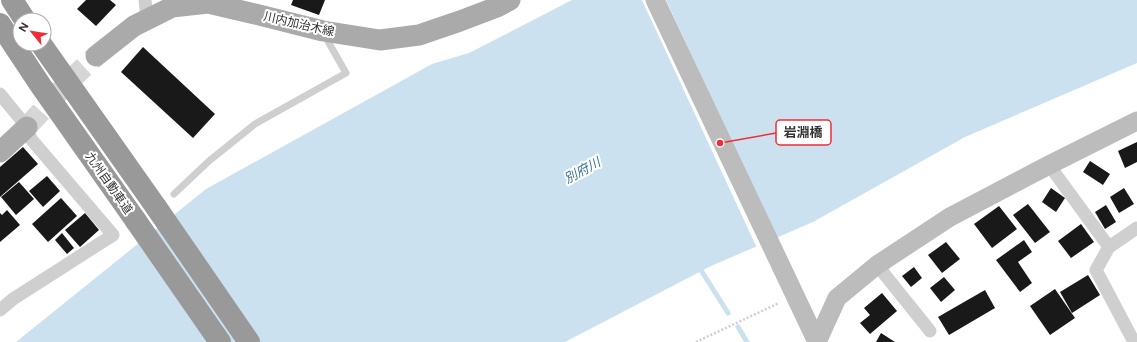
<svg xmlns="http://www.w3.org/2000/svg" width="1137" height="342" font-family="Figtree,'Noto Sans JP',sans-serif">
<rect width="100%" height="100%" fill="#fff"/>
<!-- water -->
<path fill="#cce1f0" d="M572 0H1137V63L965 137 813 222 711 266 565 342H16L206 189 432 64 469 53Z"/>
<!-- pier -->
<path fill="#fff" d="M642 0H666L777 239 757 248Z"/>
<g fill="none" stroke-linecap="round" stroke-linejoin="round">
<!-- stream -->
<g stroke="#cce1f0" stroke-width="5">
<path d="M699 267 728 313"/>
<path d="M738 327 747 342"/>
</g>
</g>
<!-- building -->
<g fill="#191919">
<path d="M86 0H110L116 5 96 26 77 9Z"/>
<path d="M293 0H325L319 15 291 5Z"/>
<path d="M143 47 215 114 193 138 121 72Z"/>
<path d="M1137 142V162L1125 168 1118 151Z"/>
<path d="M23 147 38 164 0 197V167Z"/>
<path d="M1090 161 1110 174 1103 185 1083 172Z"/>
<path d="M47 176 60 191 43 207 29 191Z"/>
<path d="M19 182 34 199 16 215 1 197Z"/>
<path d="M1051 188 1065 198 1056 212 1042 202Z"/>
<path d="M1124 188 1134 204 1119 213 1110 197Z"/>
<path d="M61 198 77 216 48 242 32 224Z"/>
<path d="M1028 204 1050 232 1035 243 1013 215Z"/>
<path d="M1106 205 1116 222 1105 229 1095 212Z"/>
<path d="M999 206 1017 229 992 248 974 224Z"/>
<path d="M7 210 20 225 0 242V213L2 215Z"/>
<path d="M85 213 99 230 80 247 65 230Z"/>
<path d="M1081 224 1094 242 1071 258 1058 241Z"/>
<path d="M62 233 74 248 67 254 55 240Z"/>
<path d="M1024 240 1032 252 1018 262 1032 283 1020 292 996 260Z"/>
<path d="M946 242 960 259 942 273 928 255Z"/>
<path d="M914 267 922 278 911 287 902 276Z"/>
<path d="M1088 275 1100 295 1072 313 1060 292Z"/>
<path d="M944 277 955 290 941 302 930 288Z"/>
<path d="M1055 289 1075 318 1050 335 1030 306Z"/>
<path d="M985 290 995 308 949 335 938 317Z"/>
<path d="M882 293 897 311 870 334 860 323 870 315 864 308Z"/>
<path d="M881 333 895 342H876Z"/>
</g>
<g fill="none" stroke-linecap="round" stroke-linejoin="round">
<!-- primary-tunnel -->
<path stroke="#d6d6d6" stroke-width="21" stroke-dasharray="21 10" stroke-linecap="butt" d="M27 127 68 82 96 56"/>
<!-- path -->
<path stroke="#cfcfcf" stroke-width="2.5" stroke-dasharray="2 2" stroke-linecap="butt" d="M696 342 779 303"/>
<!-- lane -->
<path stroke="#cfcfcf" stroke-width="7" d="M174 194 209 161 255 124 346 73 325 36"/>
<!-- street -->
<g stroke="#cfcfcf" stroke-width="13">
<path d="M145 0 147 19"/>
<path d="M0 94 27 127 31 139 113 235 13 299 0 310"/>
<path d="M1049 165 1109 247"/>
<path d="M877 265 930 331"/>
<path d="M1134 342 1096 270 1109 247 1137 228"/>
</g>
<!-- secondary -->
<g stroke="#bcbcbc" stroke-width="19">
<path d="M655 0 817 342"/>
<path d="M817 342 837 298 877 265 950 217 1049 165 1137 121"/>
</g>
<!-- primary -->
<g stroke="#aaa" stroke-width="21">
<path d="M96 56 134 26 172 7 208 3 255 14 323 31 380 40 419 35 460 21 497 7 510 0"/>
<path d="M0 152 27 127"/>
</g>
<!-- highway -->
<g stroke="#999" stroke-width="22">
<path d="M12 0 25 20"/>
<path d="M0 24 41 86 136 221"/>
<path d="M41 44 156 207"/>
</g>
<!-- highway-bridge -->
<g stroke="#999" stroke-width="22">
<path d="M156 207 249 342"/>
<path d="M136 221 220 342"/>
</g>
</g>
<g text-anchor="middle" stroke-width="4" stroke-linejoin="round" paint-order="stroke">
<!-- street labels -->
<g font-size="12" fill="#323232" stroke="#fff">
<text transform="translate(299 24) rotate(13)" y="4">川内加治木線</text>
<text transform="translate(109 183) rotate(55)" y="4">九州自動車道</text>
</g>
<!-- water labels -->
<g font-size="13" font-style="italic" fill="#39729c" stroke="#fff">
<text transform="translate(582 170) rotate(-29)" y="5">別府川</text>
</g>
</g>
<!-- callouts -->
<path fill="none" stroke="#f12c34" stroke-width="1.5" d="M720 143L776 133"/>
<circle fill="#f12c34" stroke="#fff" stroke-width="1.5" cx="720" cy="143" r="4"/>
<rect fill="#fff" stroke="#f12c34" stroke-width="1.5" x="776" y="120" width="55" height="25" rx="4"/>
<g font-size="13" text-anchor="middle" font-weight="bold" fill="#323232">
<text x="803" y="137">岩淵橋</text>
</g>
<!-- north arrow -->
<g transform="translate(32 32) rotate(300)"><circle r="19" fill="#ffffff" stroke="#adadad"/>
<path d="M0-3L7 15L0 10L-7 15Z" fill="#f12c34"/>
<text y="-6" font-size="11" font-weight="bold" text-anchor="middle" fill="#323232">N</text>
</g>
</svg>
